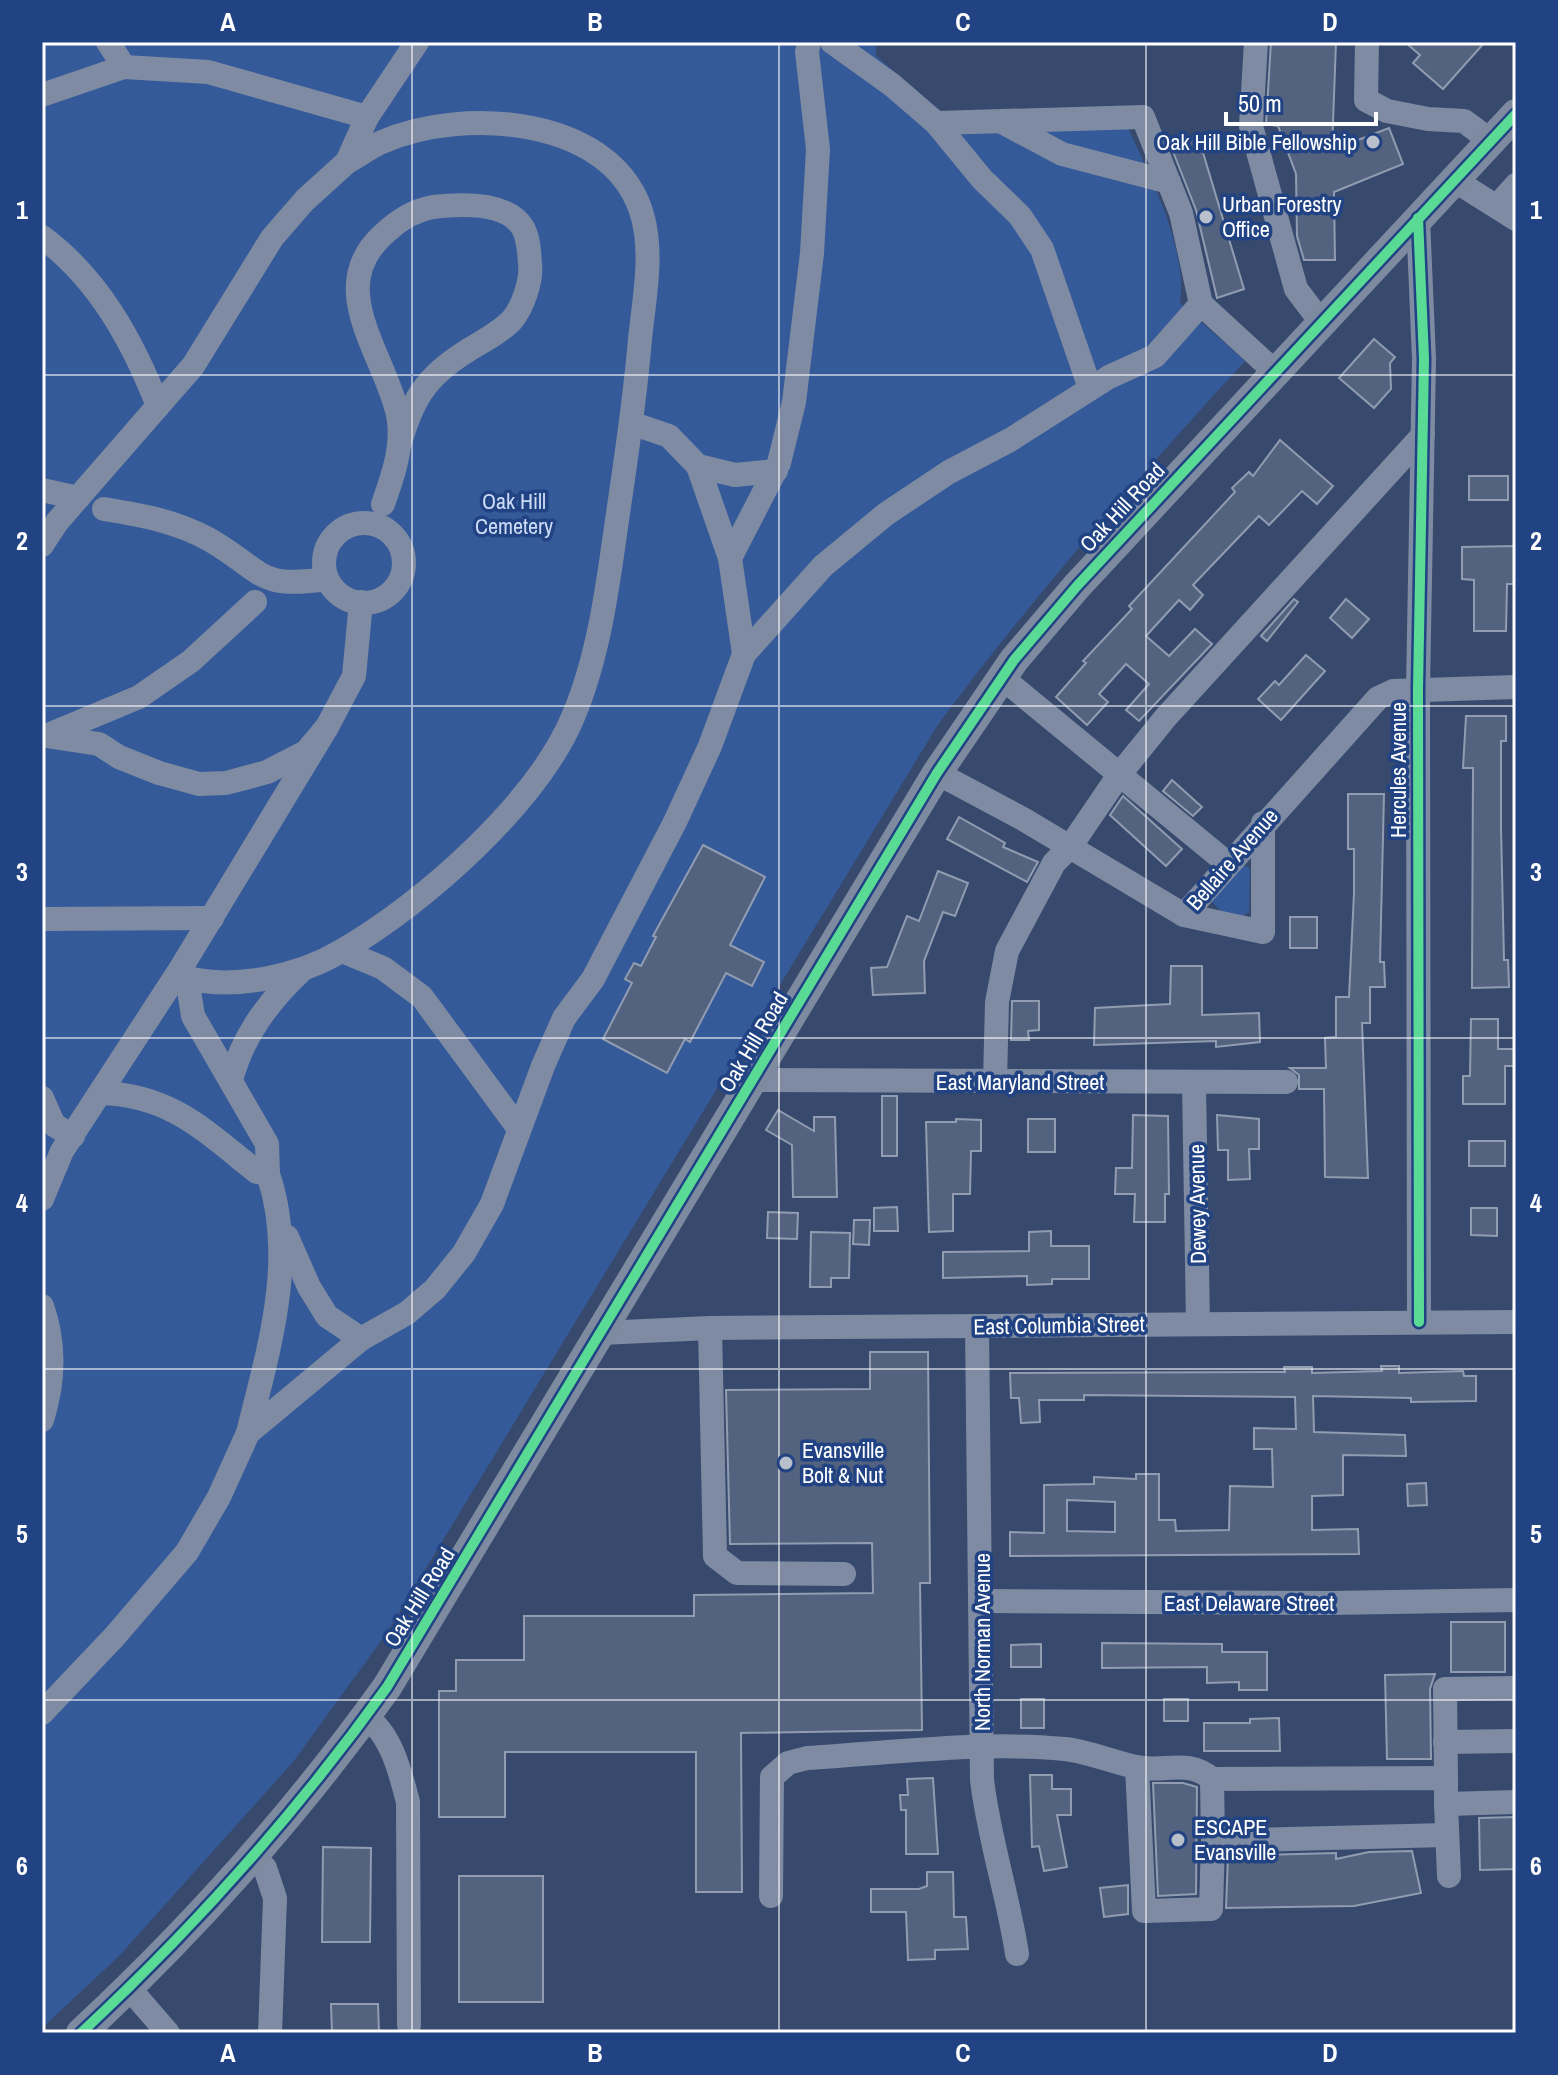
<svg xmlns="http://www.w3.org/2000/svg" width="1558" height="2075" font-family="'Archivo Narrow',sans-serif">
<rect width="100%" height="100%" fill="#374a6d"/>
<!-- green -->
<g fill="#355a99">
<path d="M42 42H876V56L945 115 1118 106C1143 163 1188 242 1180 303L1245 361C1137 479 1032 597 937 726L386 1634 293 1762 119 1956 42 2028Z"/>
<path d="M1247 866 1250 870 1249 912 1243 916 1223 913 1211 901 1240 867Z"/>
</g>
<!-- building -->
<g fill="#53627e" stroke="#919cb1" stroke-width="2" fill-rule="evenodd">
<path d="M1271 42H1336L1332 150 1389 128 1403 164 1334 192 1335 260H1304L1297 236 1296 174 1278 126 1266 124Z"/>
<path d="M1405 42H1485L1443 89 1413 63 1420 55Z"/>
<path d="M1198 136 1244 289 1217 298 1196 210 1170 144Z"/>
<path d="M1374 339 1395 357 1390 363 1391 389 1374 408 1339 378Z"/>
<path d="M1280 440 1333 486 1317 504 1302 491 1269 525 1259 516 1193 585 1203 595 1190 610 1179 600 1146 636 1169 656 1195 629 1212 644 1139 721 1126 710 1149 684 1126 664 1099 694 1108 702 1087 725 1056 697 1086 663 1083 661 1132 609 1129 606 1235 492 1232 488 1249 472 1253 476Z"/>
<rect x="1469" y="476" width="39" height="24"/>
<path d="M1516 546V584H1507L1506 631H1474V580L1462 579V547Z"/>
<path d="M1294 599 1298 602 1267 641 1261 636Z"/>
<path d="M1346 599 1369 619 1352 638 1330 618Z"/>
<path d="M1306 655 1325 671 1281 720 1258 699 1275 681 1279 685Z"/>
<path d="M1466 716H1506V741H1501V827L1504 960H1508L1509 987 1472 988 1473 768H1463Z"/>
<path d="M1172 780 1202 807 1193 816 1163 791Z"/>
<path d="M1348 794H1384L1380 962H1384L1385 987H1370V1023H1362L1368 1178 1325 1177 1324 1089H1299V1075L1290 1068H1326L1325 1038 1336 1037V997H1349L1354 893V849H1348Z"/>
<path d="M1123 796 1182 849 1166 866 1110 815Z"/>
<path d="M959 817 1005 843 1003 847 1038 862 1027 882 947 839Z"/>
<path d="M703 845 765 877 730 945 764 962 752 986 726 973 690 1042 685 1039 667 1073 603 1039 632 983 625 979 634 963 641 966 656 937 653 936Z"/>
<path d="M938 871 968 883 955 916 943 912 924 961 925 993 873 995 871 968 887 967 907 916 919 921Z"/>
<rect x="1290" y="917" width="27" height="31"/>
<path d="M1171 966H1202V1015L1259 1013 1260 1042 1216 1047V1041L1094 1045 1095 1008 1170 1004Z"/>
<path d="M1012 1001H1039V1030L1028 1031 1029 1040H1011Z"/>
<path d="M1471 1019H1498V1049H1516V1066H1505V1104H1463V1076H1470Z"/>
<rect x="882" y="1096" width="15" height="60"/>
<path d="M778 1110 814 1131V1117H835L837 1197H793L792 1145 766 1130Z"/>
<path d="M1133 1115 1168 1116 1169 1194H1165V1222H1134L1135 1194H1115L1116 1168H1132Z"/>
<path d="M1217 1115 1259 1119V1149H1249L1250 1179 1228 1180V1150H1218Z"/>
<path d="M956 1119 981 1120V1151H971L970 1194H953V1231L929 1232 926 1122H956Z"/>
<rect x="1028" y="1119" width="27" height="33"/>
<rect x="1469" y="1141" width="36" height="25"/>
<path d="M897 1207 898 1231H874V1208Z"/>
<path d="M1471 1208H1497V1236L1471 1235Z"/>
<path d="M768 1212 798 1213 797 1239 767 1238Z"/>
<path d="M854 1220H870L869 1245 853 1244Z"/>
<path d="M1051 1231V1246H1089V1279H1052V1284L1027 1285V1276L943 1278V1252L1029 1251V1232Z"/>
<path d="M811 1232 850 1233 849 1278H831V1287H810Z"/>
<path d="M870 1352H928L930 1583H920L922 1730 741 1733 742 1892H696V1752H505V1817H439V1691H456V1660H524V1616H694V1595L873 1593 872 1543 730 1544 726 1390 870 1389Z"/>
<path d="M1381 1366H1399V1373L1463 1371 1464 1376H1476V1401L1411 1402V1398L1313 1396 1314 1432 1405 1435 1406 1456 1343 1455V1495L1312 1496V1530L1358 1529 1359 1554 1010 1556V1532L1044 1533V1485L1094 1484V1477L1136 1479V1474H1159V1520H1175L1176 1531 1229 1530 1230 1486 1273 1487 1272 1449H1254V1428L1296 1429 1295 1397 1084 1395V1400H1039L1040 1422 1021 1423 1019 1398H1011L1010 1373 1285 1372 1284 1367H1312V1373L1382 1371ZM1067 1500 1115 1502V1532L1067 1531Z"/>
<path d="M1426 1483 1427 1505 1408 1506 1407 1484Z"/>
<rect x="1451" y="1622" width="54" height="50"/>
<path d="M1102 1643 1222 1644V1652H1267V1690H1239V1682L1207 1683V1667L1102 1668Z"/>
<path d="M1041 1644V1667H1011V1645Z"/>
<path d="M1435 1674 1430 1689 1431 1759H1387L1385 1675Z"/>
<rect x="1021" y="1699" width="23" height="29"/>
<rect x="1164" y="1699" width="24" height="22"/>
<path d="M1279 1718 1280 1751H1204V1723H1250V1719Z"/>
<path d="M1030 1775H1052V1789H1071V1815H1057L1067 1867 1044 1871 1039 1846 1032 1847Z"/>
<path d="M933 1778 938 1854H906V1810H901L900 1795H908L907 1779Z"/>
<path d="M1153 1783H1183L1197 1787 1196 1894 1158 1896Z"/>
<path d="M1516 1817V1869L1480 1870 1479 1818Z"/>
<path d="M323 1847 371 1848 370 1942H322Z"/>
<path d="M1412 1851 1421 1893 1354 1906 1226 1908 1228 1856 1336 1853V1859L1369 1852Z"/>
<path d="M927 1872H953L954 1917H966L968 1949 935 1950V1959L908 1960 906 1912H871V1889H919L927 1886Z"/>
<rect x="459" y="1876" width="84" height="126"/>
<path d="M1128 1885V1914L1104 1917 1100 1888Z"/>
<path d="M331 2004H378L379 2033H332Z"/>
</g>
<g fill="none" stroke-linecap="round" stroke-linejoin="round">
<!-- minor -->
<g stroke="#7e8ba3" stroke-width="24">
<path d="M108 42 124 67 208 72 367 117 417 42"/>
<path d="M832 42 892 85 936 123 1143 117 1181 213 1201 304"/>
<path d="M1256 42 1251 126 1296 289 1321 322"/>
<path d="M1367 42 1366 100 1387 111 1428 119 1464 121 1491 141"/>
<path d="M42 95 124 67"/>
<path d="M1002 122 1062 154 1169 182"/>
<path d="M936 123 982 179 1020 216 1042 249 1090 388"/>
<path d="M1454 180 1516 219"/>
<path d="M1497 206 1516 185"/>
<path d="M1418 218 1424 359 1418 689 1419 1322"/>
<path d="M42 237C99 279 133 342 158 406L57 522 42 545"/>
<path d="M158 406 193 366 272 238 305 200 347 162"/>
<path d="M631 423 669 436 698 466"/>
<path d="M42 490 78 498"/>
<path d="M383 504C393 476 404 445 398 415 385 354 322 286 386 232 399 220 415 210 433 207 459 204 507 201 523 228 529 239 529 252 530 264 532 280 523 307 512 320 500 333 481 342 467 351 425 377 412 400 399 446"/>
<path d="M104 509C141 515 176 521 210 540 265 572 256 589 327 579"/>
<circle cx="364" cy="563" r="40"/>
<path d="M730 558 698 466 735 475 776 471"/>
<path d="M744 654 730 558 779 463 794 402 812 253 818 149 807 52 809 42"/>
<path d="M1001 677 1227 863"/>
<path d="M48 735 139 697 191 661 255 602"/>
<path d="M46 736 99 744 119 757 159 773 199 784 226 783 267 772 306 752 327 727 354 676 361 602"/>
<path d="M937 773 1023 819 1184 915 1378 698 1393 691 1516 687"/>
<path d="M1184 915 1263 932V823"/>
<path d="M42 919 212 918"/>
<path d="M342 951 383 968 422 997 519 1129"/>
<path d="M178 973 187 978 193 1016 267 1144 268 1174"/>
<path d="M187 978C236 990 300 976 343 950 423 904 537 803 573 717 599 656 608 585 617 520 626 460 635 400 640 339 644 300 653 256 643 218 617 116 463 106 382 142 370 147 359 156 347 162L367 117"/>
<path d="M231 1080C243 1035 269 1001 302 970"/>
<path d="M753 1080 1286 1082"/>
<path d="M995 1081 997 1002 1007 951 1054 863 1070 847 1119 775 1166 717 1423 435"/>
<path d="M1194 1084 1198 1324"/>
<path d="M101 1093C171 1095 205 1131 257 1172L268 1174C297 1259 269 1348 248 1433"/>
<path d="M42 1098 54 1125 73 1136"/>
<path d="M42 1199 62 1151 181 968 327 727"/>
<path d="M287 1237 309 1287 327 1316 361 1339"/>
<path d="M42 1306C55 1343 54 1382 42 1420"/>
<path d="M977 1326 982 1780C989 1839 1008 1895 1017 1954"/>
<path d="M710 1328 715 1556 737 1573 844 1574"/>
<path d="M601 1333 710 1328 1516 1322"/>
<path d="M981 1601 1329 1603 1516 1600"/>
<path d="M42 1713 115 1636 187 1552 219 1497 248 1433 361 1339 407 1313 435 1289 464 1253 492 1204 543 1066 564 1018 593 979 675 822 710 746 744 654 823 566 886 514 949 472 1010 440 1109 377 1155 356 1201 304 1275 372"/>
<path d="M365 1717C391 1732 401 1775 408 1802L409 2025"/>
<path d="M1445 1742 1516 1741"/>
<path d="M1137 1767 1144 1911 1211 1909 1213 1841"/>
<path d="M1446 1778 1445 1689 1516 1688"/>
<path d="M1212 1779 1213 1841 1446 1835"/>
<path d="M251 1854 265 1868 275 1898 270 2033"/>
<path d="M1449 1876 1446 1804 1516 1802"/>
<path d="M771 1896 772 1777 788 1763 807 1758C892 1753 980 1741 1065 1749 1090 1752 1112 1762 1136 1767 1165 1773 1187 1758 1212 1779L1446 1778V1804"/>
<path d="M129 1988 168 2033"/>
</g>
<!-- major -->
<path stroke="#7d8aa0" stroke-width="30" d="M81 2033C193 1929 298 1811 387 1687L937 773 1014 660 1077 586 1516 114"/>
<!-- cycleway casing -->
<g stroke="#214383" stroke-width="15">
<g id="cycleway">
<path d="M1418 218 1424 359 1418 689 1419 1322"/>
<path d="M81 2033C193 1929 298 1811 387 1687L937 773 1014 660 1077 586 1516 114"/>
</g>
</g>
<!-- cycleway -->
<use href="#cycleway" stroke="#5adb95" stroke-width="10"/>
</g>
<!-- grid -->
<path fill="none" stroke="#fff" stroke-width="2" stroke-opacity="0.55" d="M412 42V2033M779 42V2033M1146 42V2033M42 375H1516M42 706H1516M42 1038H1516M42 1369H1516M42 1700H1516"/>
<!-- markers -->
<g fill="#b9c0cc" stroke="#214383" stroke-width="3">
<circle cx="1373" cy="142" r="8"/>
<circle cx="1206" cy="217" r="8"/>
<circle cx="786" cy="1463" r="8"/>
<circle cx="1178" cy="1840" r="8"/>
</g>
<g text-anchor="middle" stroke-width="7" stroke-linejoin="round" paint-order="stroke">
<!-- poi labels -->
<g font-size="22" fill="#fff" stroke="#214383" text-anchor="start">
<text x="1357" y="150" text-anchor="end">Oak Hill Bible Fellowship</text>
<text x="1222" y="212">Urban Forestry<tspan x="1222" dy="25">Office</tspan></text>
<text x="802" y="1458">Evansville<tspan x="802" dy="25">Bolt &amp; Nut</tspan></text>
<text x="1194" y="1835">ESCAPE<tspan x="1194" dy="25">Evansville</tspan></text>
</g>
<!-- park labels -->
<g font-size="22" fill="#cddcf6" stroke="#214383">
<text x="514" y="509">Oak Hill<tspan x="514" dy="25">Cemetery</tspan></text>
</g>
<!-- street labels -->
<g font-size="22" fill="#fff" stroke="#214383">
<text transform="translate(1122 507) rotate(-47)" y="8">Oak Hill Road</text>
<text transform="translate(1398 770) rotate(-90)" y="8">Hercules Avenue</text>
<text transform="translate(1232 859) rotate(-49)" y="8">Bellaire Avenue</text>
<text transform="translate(753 1042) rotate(-59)" y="8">Oak Hill Road</text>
<text x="1020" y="1090">East Maryland Street</text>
<text transform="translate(1197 1204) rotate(-91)" y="8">Dewey Avenue</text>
<text transform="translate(1059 1325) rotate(-1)" y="8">East Columbia Street</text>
<text transform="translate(419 1597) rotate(-58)" y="8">Oak Hill Road</text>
<text x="1249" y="1611">East Delaware Street</text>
<text transform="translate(982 1642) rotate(-90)" y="8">North Norman Avenue</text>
</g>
</g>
<!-- border -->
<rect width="1558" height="2075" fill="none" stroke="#214383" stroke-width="88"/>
<!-- scale -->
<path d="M1226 112v12h150v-12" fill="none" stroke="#ffffff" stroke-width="4"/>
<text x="1238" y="112" font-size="24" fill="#ffffff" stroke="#214383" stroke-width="6" paint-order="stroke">50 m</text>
<rect x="44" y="44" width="1470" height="1987" fill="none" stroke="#fff" stroke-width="3"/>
<g font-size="26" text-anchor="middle" font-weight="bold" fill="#fff">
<text x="228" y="31">A</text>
<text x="595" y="31">B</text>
<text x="963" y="31">C</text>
<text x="1330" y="31">D</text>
<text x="22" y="219">1</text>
<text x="1536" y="219">1</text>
<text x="22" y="550">2</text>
<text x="1536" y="550">2</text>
<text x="22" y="881">3</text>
<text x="1536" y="881">3</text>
<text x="22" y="1212">4</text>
<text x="1536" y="1212">4</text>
<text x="22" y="1543">5</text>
<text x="1536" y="1543">5</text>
<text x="22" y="1875">6</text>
<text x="1536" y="1875">6</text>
<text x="228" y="2062">A</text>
<text x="595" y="2062">B</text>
<text x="963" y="2062">C</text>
<text x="1330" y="2062">D</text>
</g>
</svg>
